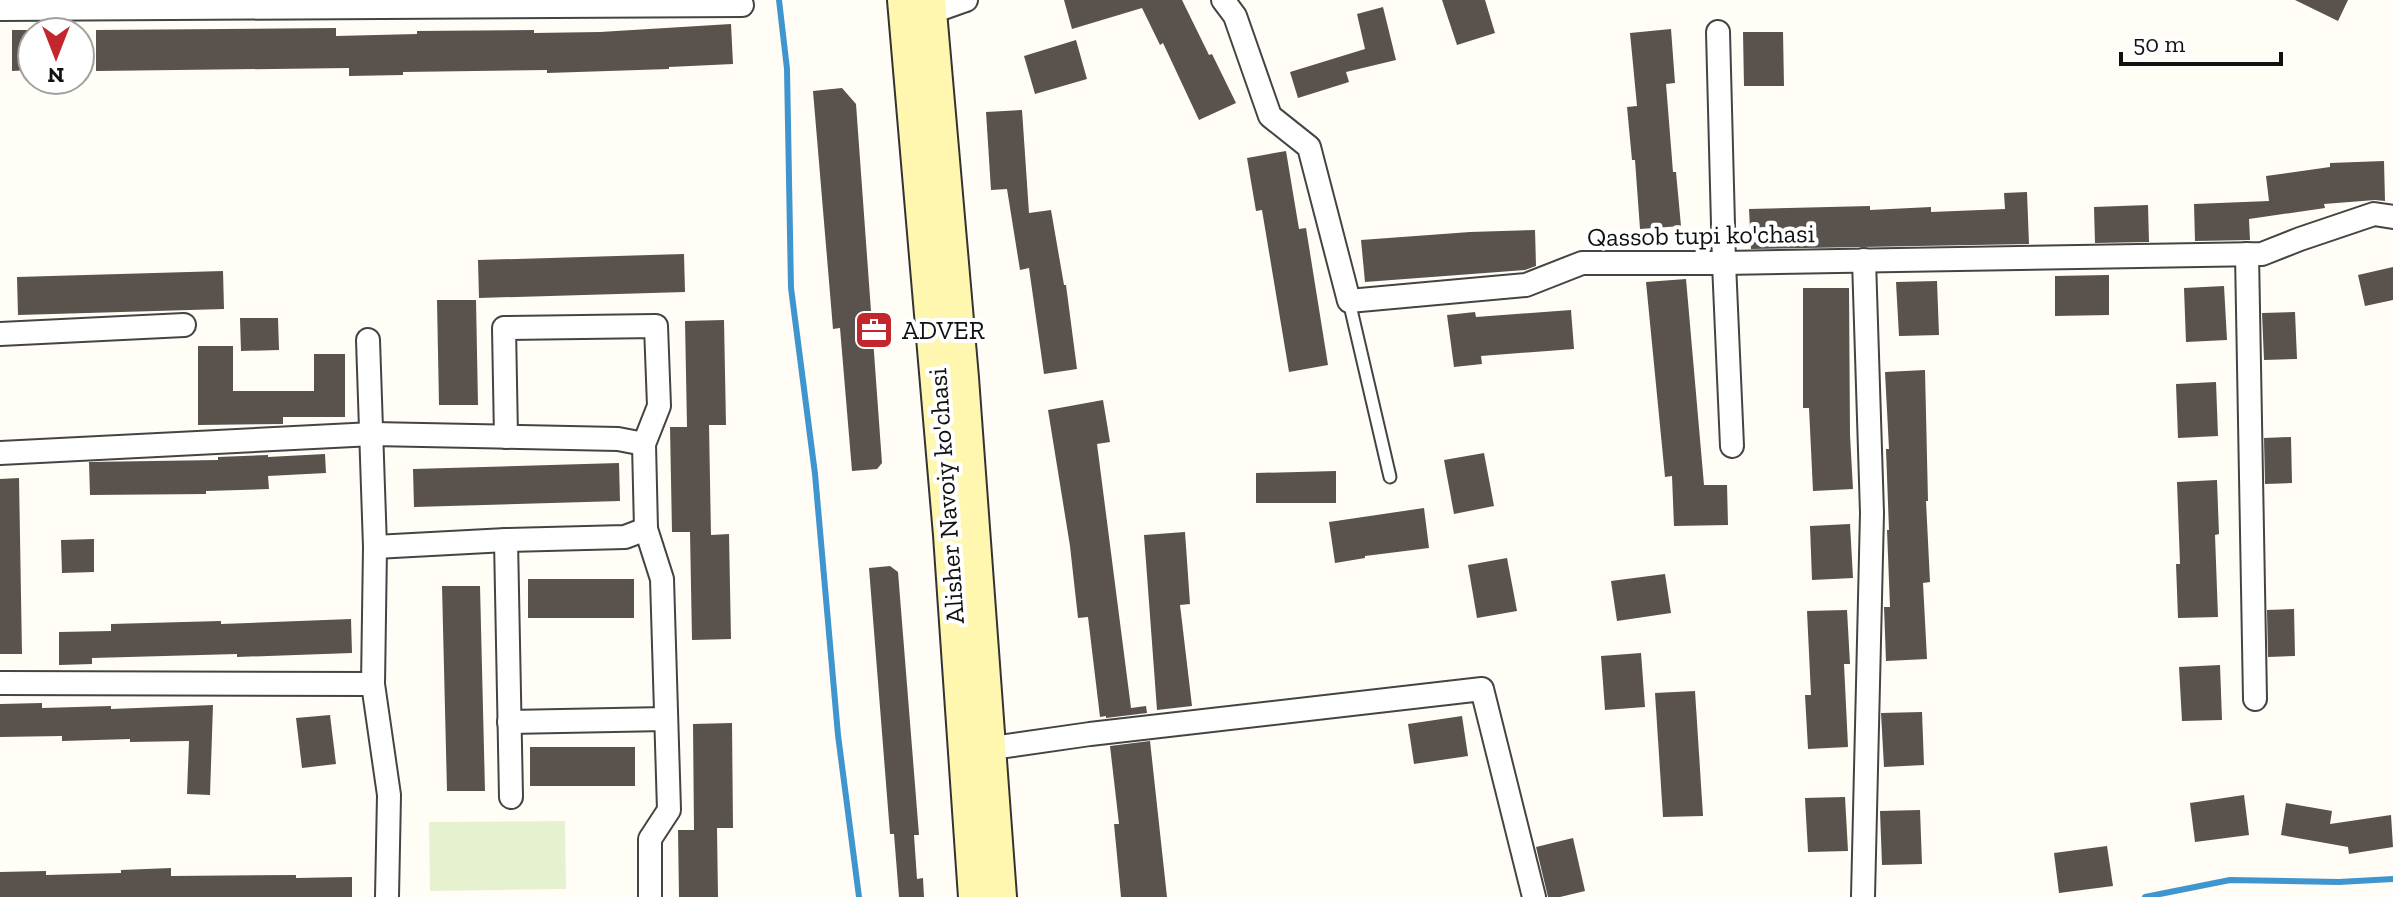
<svg xmlns="http://www.w3.org/2000/svg" width="2393" height="897" font-family="'Zilla Slab',serif">
<rect width="100%" height="100%" fill="#fffdf5"/>
<!-- pitch -->
<path fill="#e6f2cf" d="M565 821 566 889 430 891 429 822Z"/>
<g fill="none" stroke-linecap="round" stroke-linejoin="round">
<!-- stream -->
<g stroke="#3f96cf" stroke-width="6">
<path d="M779 0 787 69 791 288 815 474 838 735 859 897"/>
<path d="M2145 897 2230 880 2339 882 2393 879"/>
</g>
</g>
<!-- building -->
<g fill="#5a524d">
<path d="M1064 0H1182L1209 55 1212 54 1236 103 1199 120 1163 43 1160 45 1142 8 1072 29Z"/>
<path d="M1442 0H1485L1495 33 1457 45Z"/>
<path d="M2295 0H2348L2338 21Z"/>
<path d="M1383 7 1396 60 1346 72 1349 82 1298 98 1290 72 1365 49 1357 14Z"/>
<path d="M731 24 733 64 669 67V69L547 73V70L403 72V75L349 76V68L96 71V30L336 28V36L417 34V31L534 30V33L600 32Z"/>
<path d="M1671 29 1675 83 1666 84 1673 172H1676L1681 226 1640 229 1635 160H1632L1627 107 1637 106 1630 33Z"/>
<path d="M12 30H32V70L12 71Z"/>
<path d="M1743 32H1783L1784 86H1744Z"/>
<path d="M1076 40 1087 79 1035 94 1024 56Z"/>
<path d="M842 88 856 104 882 463 877 469 852 471 840 328 833 329 813 91Z"/>
<path d="M1022 110 1029 213 1051 210 1064 285H1066L1077 369 1044 374 1029 268 1020 270 1007 189 991 190 986 112Z"/>
<path d="M1286 151 1299 229 1306 228 1328 365 1289 372 1262 210 1256 211 1247 158Z"/>
<path d="M2384 161 2385 201 2375 200 2324 204 2325 208 2249 219 2250 240 2195 241 2194 204 2269 201 2266 176 2330 167V163Z"/>
<path d="M2027 192 2029 244 1751 249 1749 209 1870 206V210L1931 207V212L2005 209 2004 193Z"/>
<path d="M2148 205 2149 242 2095 243 2094 207Z"/>
<path d="M1535 230 1536 266 1525 270 1365 282 1361 240 1470 232Z"/>
<path d="M684 254 685 292 479 298 478 260Z"/>
<path d="M2393 267V300L2365 306 2358 275Z"/>
<path d="M223 271 224 309 18 315 17 277Z"/>
<path d="M2109 275V315L2055 316V276Z"/>
<path d="M1686 279 1704 485H1727L1728 525 1674 526 1672 476 1665 477 1646 282Z"/>
<path d="M1937 281 1939 335 1899 336 1896 282Z"/>
<path d="M2224 286 2227 340 2186 342 2184 288Z"/>
<path d="M1803 288H1849L1850 435 1853 489 1813 491 1809 408H1803Z"/>
<path d="M437 300H476L478 405H439Z"/>
<path d="M1571 310 1574 349 1481 356 1482 364 1454 367 1447 315 1475 312 1476 317Z"/>
<path d="M2295 312 2297 359 2264 360 2262 313Z"/>
<path d="M240 318H278L279 350 241 351Z"/>
<path d="M724 320 726 425H709L711 535 729 534 731 639 692 640 690 532H672L670 427H687L685 321Z"/>
<path d="M198 346H233V391H314V354H345V417H283V424L198 425Z"/>
<path d="M1925 370 1928 501H1926L1930 582 1923 583 1927 659 1886 661 1884 607H1890L1887 530H1889L1886 449H1889L1885 372Z"/>
<path d="M2216 382 2218 436 2178 438 2176 384Z"/>
<path d="M1103 400 1110 442 1097 444 1131 708 1146 706 1147 713 1106 718V716L1100 717 1088 617 1078 618 1070 546 1048 410Z"/>
<path d="M2291 437 2292 483 2265 484 2264 438Z"/>
<path d="M1484 453 1494 506 1454 514 1444 460Z"/>
<path d="M325 454 326 473 268 476 269 489 206 491V494L90 495 89 462 218 460V457L268 455V457Z"/>
<path d="M619 463 620 501 414 507 413 469Z"/>
<path d="M1336 471V503H1256V473Z"/>
<path d="M19 478 22 654H0V479Z"/>
<path d="M2217 480 2219 534 2215 535 2218 617 2178 618 2176 564H2180L2177 482Z"/>
<path d="M1424 508 1429 548 1365 556V558L1335 563 1329 522Z"/>
<path d="M1850 524 1853 578 1812 580 1810 526Z"/>
<path d="M1185 532 1190 604 1180 605 1192 706 1157 710 1144 535Z"/>
<path d="M94 539V572L62 573 61 540Z"/>
<path d="M1507 558 1517 611 1477 618 1468 565Z"/>
<path d="M890 566 898 572 919 835H914L917 879 923 878 924 897H899L894 834H890L869 568Z"/>
<path d="M1665 574 1671 613 1617 621 1611 581Z"/>
<rect x="528" y="579" width="106" height="39"/>
<path d="M442 586H480L485 791H447Z"/>
<path d="M2294 609 2295 656 2268 657 2267 610Z"/>
<path d="M1847 610 1850 664H1844L1848 747 1808 749 1805 695H1811L1807 611Z"/>
<path d="M351 619 352 653 237 657V654L92 658V664L59 665V632L111 631V624L221 621V624Z"/>
<path d="M1641 653 1645 707 1605 710 1601 656Z"/>
<path d="M2220 665 2222 720 2182 721 2179 667Z"/>
<path d="M1695 691 1703 816 1663 817 1655 693Z"/>
<path d="M42 703V708L111 706V709L213 705 210 795 187 794 189 741 130 742V739L62 741V736L0 737V704Z"/>
<path d="M1922 712 1924 765 1884 767 1881 713Z"/>
<path d="M330 715 336 764 302 768 296 718Z"/>
<path d="M1462 716 1468 756 1414 764 1408 724Z"/>
<path d="M732 723 733 828H717L718 897H679L678 830H694L693 724Z"/>
<path d="M1150 741 1167 897H1121L1114 824H1119L1110 746Z"/>
<rect x="530" y="747" width="105" height="39"/>
<path d="M2244 795 2249 835 2195 842 2190 803Z"/>
<path d="M1845 797 1848 851 1808 852 1805 798Z"/>
<path d="M2286 803 2332 811 2330 824 2391 815 2393 847 2349 854 2348 847 2281 835Z"/>
<path d="M1920 810 1922 864 1882 865 1880 811Z"/>
<path d="M1573 838 1585 891 1560 897H1548L1536 847Z"/>
<path d="M2107 846 2113 886 2059 893 2054 853Z"/>
<path d="M171 868V876L296 875V878L352 877V897H0V872L46 871V875L121 873V870Z"/>
</g>
<g fill="none" stroke-linecap="round" stroke-linejoin="round">
<!-- service casing -->
<g stroke="#444" stroke-width="15">
<path id="service" d="M1349 301 1390 477"/>
</g>
<!-- minor casing -->
<g stroke="#444" stroke-width="26">
<g id="minor">
<path d="M1223 0 1235 16 1270 116 1309 147 1349 301 1526 285 1582 263H1724L2262 254 2300 239 2374 214 2393 217"/>
<path d="M0 9 742 5"/>
<path d="M918 17 966 0"/>
<path d="M1718 32 1724 263 1732 446"/>
<path d="M2247 254 2255 699"/>
<path d="M0 334 184 325"/>
<path d="M368 340 375 547 373 684 389 795 387 897"/>
<path d="M506 437 504 328 656 326 659 406 644 444 646 529 662 579 669 810 650 839V897"/>
<path d="M0 453 373 434 618 439 644 444"/>
<path d="M506 540 511 797"/>
<path d="M375 547 506 540 625 537 646 529"/>
<path d="M0 683 373 684"/>
<path d="M509 722 666 719"/>
<path d="M978 750 1090 734 1482 689 1534 897"/>
<path d="M1863 897 1872 513 1864 260"/>
</g>
</g>
<!-- secondary casing -->
<g stroke="#333" stroke-width="36">
<g id="secondary">
<path d="M904 0 950 535 975 897"/>
<path d="M929 0 962 378 1000 897"/>
</g>
</g>
<!-- service -->
<use href="#service" stroke="#fff" stroke-width="11"/>
<!-- minor -->
<use href="#minor" stroke="#fff" stroke-width="22"/>
<!-- secondary -->
<use href="#secondary" stroke="#fff6b0" stroke-width="32"/>
</g>
<!-- icons -->
<defs>
<g id="office-square" transform="scale(2)"><rect x="-9" y="-9" width="18" height="18" rx="4" fill="#c4262e" stroke="#fff"/><path d="M-6-3h4V-5.5h4V-3h4V5H-6ZM-1-4.5V-3h2v-1.5ZM-6 0V1H6V0Z" fill="#fff"/></g>
</defs>
<g fill-rule="evenodd">
<use href="#office-square" x="874" y="330"/>
</g>
<g text-anchor="middle" stroke-width="8" stroke-linejoin="round" paint-order="stroke">
<!-- street labels -->
<g font-size="26" fill="#111" stroke="#fff">
<text transform="translate(1701 235) rotate(-1)" y="9">Qassob tupi ko'chasi</text>
<text transform="translate(946 496) rotate(-94)" y="9">Alisher Navoiy ko'chasi</text>
</g>
<!-- poi labels -->
<g font-size="26" fill="#111" stroke="#fff" text-anchor="start">
<text x="902" y="339">ADVER</text>
</g>
</g>
<!-- north arrow -->
<g transform="translate(56 56) rotate(180)"><circle r="38" fill="#ffffff" stroke="#a0a0a0" stroke-width="2"/>
<path d="M0-6L14 30L0 20L-14 30Z" fill="#c4262e"/>
<text y="-12" font-size="22" font-weight="bold" text-anchor="middle" fill="#111111">N</text>
</g>
<!-- scale -->
<path d="M2121 52v12h160v-12" fill="none" stroke="#111111" stroke-width="4"/>
<text x="2133" y="52" font-size="24" fill="#111111" stroke="#ffffff" stroke-width="6" paint-order="stroke">50 m</text>
</svg>
